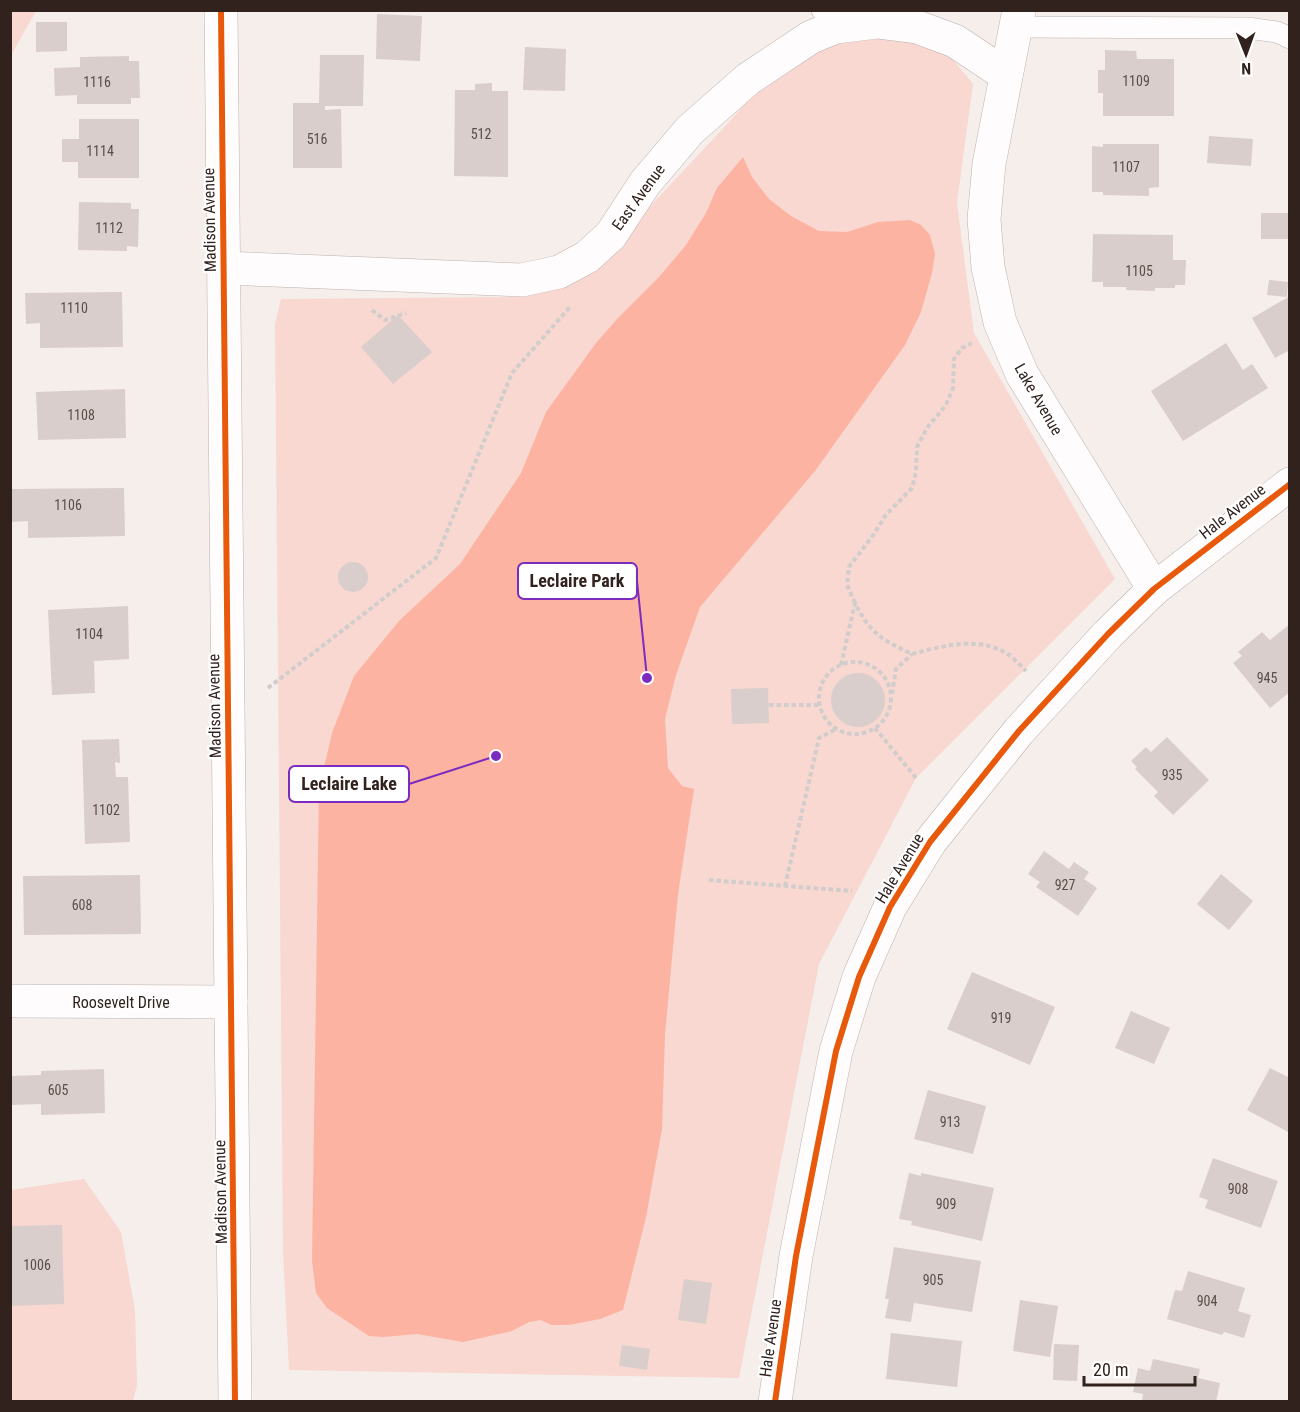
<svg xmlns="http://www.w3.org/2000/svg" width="1300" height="1412" font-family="'Roboto Condensed',sans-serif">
<rect width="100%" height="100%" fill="#f6eeeb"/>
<!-- green -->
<g fill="#f8d8d0">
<path d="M11 10 36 11 11 55 10 11Z"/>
<path d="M859 35 907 37 946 51 973 84 957 203 974 333 1115 579 916 778 819 964 739 1378 289 1370 283 1251 275 324 281 299 521 297 591 269 731 120 752 95 808 49Z"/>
<path d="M84 1179 121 1232 135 1310 137 1385 133 1401 11 1402V1190Z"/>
</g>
<!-- water -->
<path fill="#fcb3a2" d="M743 157 752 177 769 199 791 216 819 231 847 232 878 222 910 220 921 225 930 235 935 254 932 273 921 312 905 345 815 471 700 607 676 675 665 719 668 768 682 786 694 789 678 894 665 1034 662 1129 646 1217 623 1310 600 1319 569 1325H551L541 1320 529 1322 512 1331 463 1342 417 1334 383 1337 369 1336 327 1308 316 1293 312 1261 319 789 332 733 354 676 399 621 460 564 521 473 546 412 596 343 618 318 659 277 686 245 706 213 717 188Z"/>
<!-- building -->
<g fill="#d9cecb">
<path d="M377 14 422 16 420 61 376 59Z"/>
<path d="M36 22H67V51L36 52Z"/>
<path d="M525 47 566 49 565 91 523 90Z"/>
<path d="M1105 50 1136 51 1137 59H1174V116H1103V93H1098V70H1105Z"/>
<path d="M320 55H364L363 106H325V110L341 109 342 168H293V103H319Z"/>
<path d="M129 56V61H139L140 98H131V104H77V95L55 96 54 68 80 67V57Z"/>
<path d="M492 83V91H508V177L454 176 455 90H475V84Z"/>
<path d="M79 119H139V178H78V162H62V139H79Z"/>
<path d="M1209 136 1253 139 1251 166 1207 163Z"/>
<path d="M1103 144H1159V187L1149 188V196L1103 195V192H1092V146L1103 147Z"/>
<path d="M79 202 131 203V209H139L138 247 127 246V251L78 250Z"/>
<rect x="1261" y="213" width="29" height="26"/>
<path d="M1093 234 1173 235V260H1186L1185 285H1175V288H1155V291L1126 290V287H1103V282H1092Z"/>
<path d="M1269 280 1288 282 1287 297 1267 295Z"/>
<path d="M122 292 123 347 40 348V323L26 324 25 293Z"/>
<path d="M1290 296V350L1275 358 1252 318Z"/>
<path d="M398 315 432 352 393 384 361 347Z"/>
<path d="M1226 343 1243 370 1252 364 1268 388 1183 441 1151 391Z"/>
<path d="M125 389 126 438 38 440 36 392Z"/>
<path d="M124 488 125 536 28 538V521L11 522V489Z"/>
<circle cx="353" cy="577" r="15"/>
<path d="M128 606 129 659 94 661 95 693 52 695 48 610Z"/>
<path d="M1290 624V692L1270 708 1233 663 1242 656 1238 652 1262 632 1270 640Z"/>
<circle cx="858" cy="700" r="27"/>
<path d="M768 688 769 723 732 724 731 689Z"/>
<path d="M1167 737 1209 780 1173 815 1154 796 1158 792 1135 769 1137 767 1131 761 1146 747 1151 752Z"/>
<path d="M119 739 120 763 115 762 116 777H128L130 842 85 844 82 740Z"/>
<path d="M1044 851 1069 869 1074 862 1089 872 1084 879 1097 888 1078 916 1036 887 1040 882 1028 874Z"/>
<path d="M1221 874 1253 901 1229 930 1197 904Z"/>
<path d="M140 875 141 934 24 935 23 876Z"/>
<path d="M972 972 1055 1007 1030 1065 947 1029Z"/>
<path d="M1131 1011 1170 1028 1154 1064 1115 1048Z"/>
<path d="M1270 1068 1290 1078V1133L1247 1110Z"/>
<path d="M104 1069 105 1113 41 1115V1104L10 1105V1076L41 1075V1071Z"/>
<path d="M928 1090 986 1106 973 1154 914 1139Z"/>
<path d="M1213 1158 1278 1181 1261 1228 1205 1208 1208 1200 1199 1197Z"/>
<path d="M909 1173 921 1176V1173L994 1188 982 1241 911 1225 912 1221 899 1219Z"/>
<path d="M62 1225 64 1304 10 1306V1226Z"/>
<path d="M894 1247 981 1261 972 1312 914 1303 911 1322 885 1318 889 1299H885Z"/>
<path d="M1188 1271 1245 1288 1238 1311 1251 1315 1244 1338 1224 1332 1222 1335 1167 1319 1175 1290 1182 1291Z"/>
<path d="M684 1279 712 1283 706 1324 678 1320Z"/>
<path d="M1020 1300 1058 1306 1050 1357 1013 1351Z"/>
<path d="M891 1333 962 1341 957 1387 886 1379Z"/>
<path d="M1054 1344 1079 1345 1077 1381 1053 1380Z"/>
<path d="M622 1345 650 1349 647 1370 619 1366Z"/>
<path d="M1153 1359 1200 1369 1198 1378 1220 1383 1216 1402H1142L1143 1394 1133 1392 1138 1368 1150 1371Z"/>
</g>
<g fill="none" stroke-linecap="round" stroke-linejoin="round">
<!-- lane casing -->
<g stroke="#bcb2ae" stroke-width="22">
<g id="lane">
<path d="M822 10 850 25"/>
<path d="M1016 27 1248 28 1277 32 1290 38"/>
</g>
</g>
<!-- street casing -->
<g stroke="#bcb2ae" stroke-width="34">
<g id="street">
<path d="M221 10 235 1402"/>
<path d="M1019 10 989 164 984 219 988 267 1000 322 1022 374 1154 589"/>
<path d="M223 268 522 280 559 272 587 257 611 235 645 183 690 130 748 79 811 37 836 27 877 22 917 27 955 41 1006 75"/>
<path d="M10 1001 231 1002"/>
<path d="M775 1402 796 1256 836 1051 859 977 890 907 930 842 1019 731 1108 634 1154 589 1290 484"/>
</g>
</g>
<!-- path -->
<g stroke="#d0cdcc" stroke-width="4" stroke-dasharray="4.5 3" stroke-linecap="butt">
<path d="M372 310 385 320 406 313"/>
<path d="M855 603 847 585 849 567 874 534 885 516 912 488 916 472 917 447 927 428 946 405 953 388 954 359 962 348 972 343"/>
<circle cx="855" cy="698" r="36"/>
<path d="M841 665 855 603C870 633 882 640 912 654 942 646 980 635 1009 655 1015 659 1021 666 1026 671"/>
<path d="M268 688 436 558 512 373 570 307"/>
<path d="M892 694 896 669 912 654"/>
<path d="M769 705H819"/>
<path d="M875 728 916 778"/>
<path d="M709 880 852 891"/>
<path d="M785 886 819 738 836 729"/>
</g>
<!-- lane -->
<use href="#lane" stroke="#fefcfc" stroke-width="21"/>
<!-- street -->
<use href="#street" stroke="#fefcfc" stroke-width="33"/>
<!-- cycleway casing -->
<g stroke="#fff" stroke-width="10">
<g id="cycleway">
<path d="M221 10 235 1402"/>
<path d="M775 1402 796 1256 836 1051 859 977 890 907 930 842 1019 731 1108 634 1154 589 1290 484"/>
</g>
</g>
<!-- cycleway -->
<use href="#cycleway" stroke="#e8590c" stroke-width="6"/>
</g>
<g text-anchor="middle" stroke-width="4.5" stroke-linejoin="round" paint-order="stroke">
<!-- number labels -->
<g font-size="14" fill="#5b4d49">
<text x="1136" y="86">1109</text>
<text x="97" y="87">1116</text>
<text x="481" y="139">512</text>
<text x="317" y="144">516</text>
<text x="100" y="156">1114</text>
<text x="1126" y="172">1107</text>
<text x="109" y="233">1112</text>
<text x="1139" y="276">1105</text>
<text x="74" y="313">1110</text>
<text x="81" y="420">1108</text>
<text x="68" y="510">1106</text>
<text x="89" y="639">1104</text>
<text x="1267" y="683">945</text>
<text x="1172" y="780">935</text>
<text x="106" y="815">1102</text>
<text x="1065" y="890">927</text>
<text x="82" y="910">608</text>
<text x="1001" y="1023">919</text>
<text x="58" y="1095">605</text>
<text x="950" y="1127">913</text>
<text x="1238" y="1194">908</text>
<text x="946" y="1209">909</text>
<text x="37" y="1270">1006</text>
<text x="933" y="1285">905</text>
<text x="1207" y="1306">904</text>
</g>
<!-- street labels -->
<g font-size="16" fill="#31221e" stroke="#fff">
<text transform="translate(638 197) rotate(-54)" y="6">East Avenue</text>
<text transform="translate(209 220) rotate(-91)" y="6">Madison Avenue</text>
<text transform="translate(1039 399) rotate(60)" y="6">Lake Avenue</text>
<text transform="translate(1232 511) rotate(-38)" y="6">Hale Avenue</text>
<text transform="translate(214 706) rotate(-91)" y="6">Madison Avenue</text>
<text transform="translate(899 868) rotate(-59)" y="6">Hale Avenue</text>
<text x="121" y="1008">Roosevelt Drive</text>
<text transform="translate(220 1192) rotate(-91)" y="6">Madison Avenue</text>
<text transform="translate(770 1338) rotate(-82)" y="6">Hale Avenue</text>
</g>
</g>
<!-- callouts -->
<path fill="none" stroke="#7b2cbf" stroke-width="2" d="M647 678L637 581M496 756L409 784"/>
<g fill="#7b2cbf" stroke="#fff" stroke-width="2">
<circle cx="647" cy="678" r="6"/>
<circle cx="496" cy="756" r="6"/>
</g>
<g fill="#fff" stroke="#7b2cbf" stroke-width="2">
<rect x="518" y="563" width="119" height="36" rx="6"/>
<rect x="289" y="766" width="120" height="36" rx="6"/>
</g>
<g font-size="18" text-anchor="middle" font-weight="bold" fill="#31221e">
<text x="577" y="587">Leclaire Park</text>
<text x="349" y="790">Leclaire Lake</text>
</g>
<!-- border -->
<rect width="1300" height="1412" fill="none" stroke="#31221e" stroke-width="24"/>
<!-- north arrow -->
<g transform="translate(1246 54) rotate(179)" stroke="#ffffff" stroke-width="4.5" paint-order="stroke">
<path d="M0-4.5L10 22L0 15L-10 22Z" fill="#31221e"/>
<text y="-9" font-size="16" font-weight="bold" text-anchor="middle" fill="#31221e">N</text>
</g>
<!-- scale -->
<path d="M1084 1376v9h111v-9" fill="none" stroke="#31221e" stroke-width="3"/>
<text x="1093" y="1376" font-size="18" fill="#31221e" stroke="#ffffff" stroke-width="4.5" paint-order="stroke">20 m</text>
</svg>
